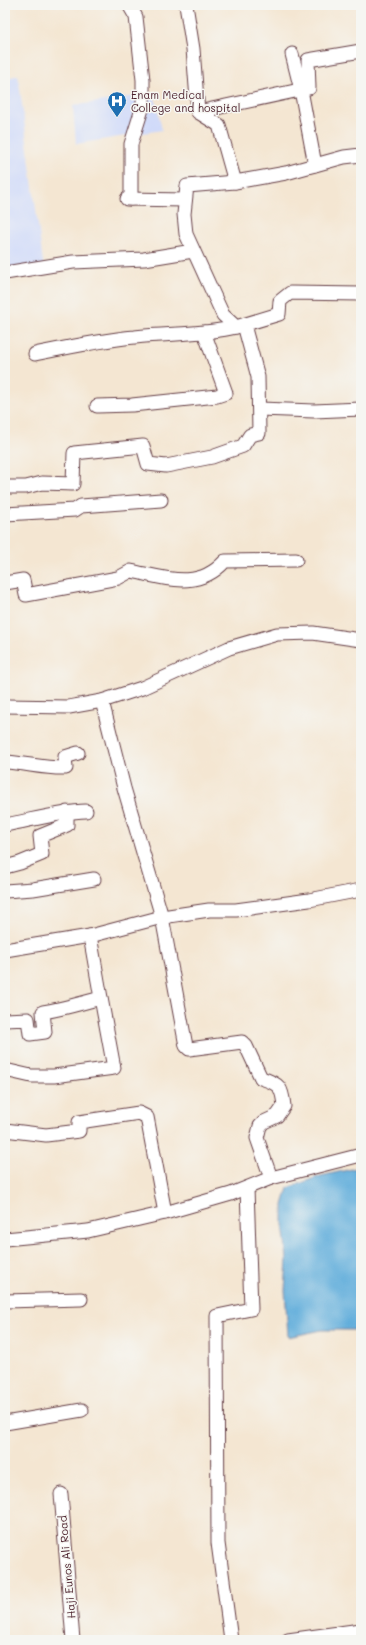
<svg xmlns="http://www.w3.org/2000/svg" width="366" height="1645" font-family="Mali,sans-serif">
<rect width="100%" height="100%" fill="#f6f6f2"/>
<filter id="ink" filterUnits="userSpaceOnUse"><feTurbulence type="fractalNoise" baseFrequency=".025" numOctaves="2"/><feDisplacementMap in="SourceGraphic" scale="8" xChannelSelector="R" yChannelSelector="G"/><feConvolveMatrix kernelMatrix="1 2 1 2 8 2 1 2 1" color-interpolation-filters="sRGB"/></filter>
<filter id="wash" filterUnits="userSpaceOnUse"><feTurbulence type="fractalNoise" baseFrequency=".012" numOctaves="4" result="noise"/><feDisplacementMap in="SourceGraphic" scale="16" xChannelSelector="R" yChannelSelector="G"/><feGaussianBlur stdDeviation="0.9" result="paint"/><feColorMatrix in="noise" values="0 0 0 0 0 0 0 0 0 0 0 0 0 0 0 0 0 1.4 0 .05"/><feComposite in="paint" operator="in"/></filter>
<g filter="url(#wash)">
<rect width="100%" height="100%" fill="#f4e6d2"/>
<!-- built -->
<g fill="#d0daf9">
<path d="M18 75 44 270 5 275V79Z"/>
<path d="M154 93 162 130 76 144 73 106Z"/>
</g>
<!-- water -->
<path fill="#62aedb" stroke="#566683" d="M361 1167V1330H322L288 1337 285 1290 287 1259 283 1224V1205L288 1188 320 1176Z"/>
</g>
<g filter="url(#ink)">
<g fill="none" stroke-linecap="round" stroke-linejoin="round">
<!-- minor casing -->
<g stroke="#643d44" stroke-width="15">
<g id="minor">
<path d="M129 5 136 17 143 80V106L131 144V199"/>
<path d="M186 5 193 49 198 112 309 88 308 60 361 51"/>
<path d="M292 54 301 90 315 165"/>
<path d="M198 112 219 125 235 182 286 173 344 157 361 155"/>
<path d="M235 182 187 186 184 214 186 234 223 315 236 327 279 314 280 301 290 293 361 294"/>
<path d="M127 199 185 200"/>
<path d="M5 273 73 262 144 259 193 251"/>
<path d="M35 354C69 347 101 340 135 337 169 333 203 335 236 327"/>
<path d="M97 406 132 405 217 396 226 393 204 332"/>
<path d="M260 409 314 411 361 409"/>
<path d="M5 487H26L42 483 73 484 74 453 143 446 148 464 166 466 212 457 243 446 250 435 259 433 258 377 244 325"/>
<path d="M5 514 75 510 81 506 161 500"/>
<path d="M5 583 23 580 26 595 118 578 131 571C166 578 198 591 225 561L296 560"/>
<path d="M102 701 124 788 162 917 209 910H236L309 900 361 890"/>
<path d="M5 706 69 707 102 701 142 688 229 648 277 634 313 633 361 640"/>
<path d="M5 762C26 763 45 769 66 768L65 757 78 753"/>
<path d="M5 825C32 820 59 812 86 811"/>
<path d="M5 867 20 863 42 854 40 836 67 825V812"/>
<path d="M5 891 33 889 94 879"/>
<path d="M5 950 90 936 162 917 186 1046 189 1049 242 1042 246 1046 261 1078C280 1084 282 1087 284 1106L277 1116 264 1122 260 1126 257 1138 271 1178"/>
<path d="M5 1020 28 1019 30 1034 45 1032 43 1012C63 1009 81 1003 101 998L90 936"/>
<path d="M5 1070 31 1076H54L114 1068 101 998"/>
<path d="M5 1130 46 1135 79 1131V1122L139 1113 147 1117 165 1213"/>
<path d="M5 1239 88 1231 165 1213 231 1194 271 1178 361 1155"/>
<path d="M5 1301 81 1299"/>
<path d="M5 1423 82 1410"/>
<path d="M61 1494 73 1640"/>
<path d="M231 1640 218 1543 217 1316 251 1309 247 1188"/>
<path d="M288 1640 361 1630"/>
</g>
</g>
<!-- minor -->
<use href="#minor" stroke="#fff" stroke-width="13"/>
</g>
</g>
<!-- icons -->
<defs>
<g id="hospital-pin" transform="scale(1)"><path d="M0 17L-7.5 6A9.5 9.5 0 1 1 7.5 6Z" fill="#1f6fb2" stroke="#f6f6f2"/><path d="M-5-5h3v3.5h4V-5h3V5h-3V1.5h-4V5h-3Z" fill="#fff"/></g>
</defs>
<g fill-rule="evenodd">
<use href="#hospital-pin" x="117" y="101"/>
</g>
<g text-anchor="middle" stroke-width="3" stroke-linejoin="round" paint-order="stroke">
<!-- poi labels -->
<g font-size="11" fill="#4a1f2b" stroke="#f6f6f2" text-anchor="start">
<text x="131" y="99">Enam Medical<tspan x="131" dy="13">College and hospital</tspan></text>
</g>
<!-- street labels -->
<g font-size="11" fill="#4a1f2b" stroke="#f6f6f2">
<text transform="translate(67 1567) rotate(-95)" y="4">Haji Eunos Ali Road</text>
</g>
</g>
<!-- margin -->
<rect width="366" height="1645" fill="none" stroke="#f6f6f2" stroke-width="20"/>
</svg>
